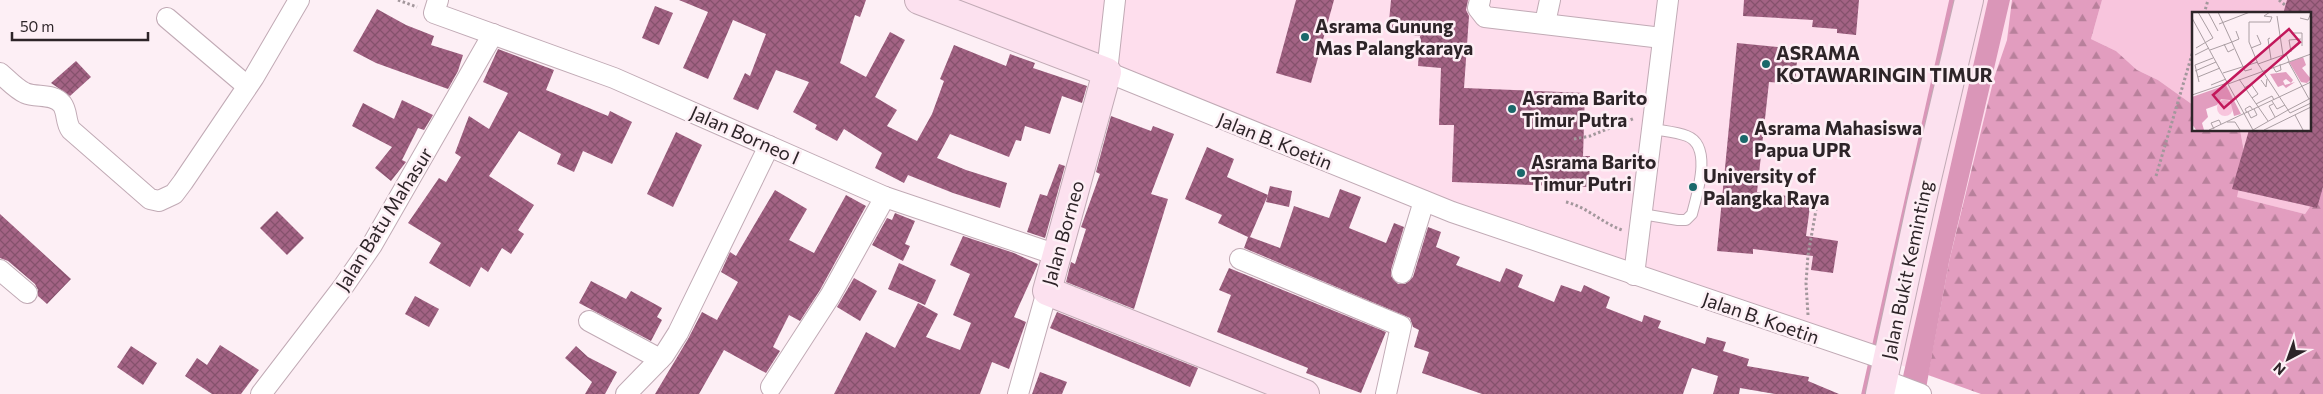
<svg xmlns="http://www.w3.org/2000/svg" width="2323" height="394" font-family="Commissioner,sans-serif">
<defs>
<pattern id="forest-firs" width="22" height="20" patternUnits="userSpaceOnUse" patternTransform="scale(1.25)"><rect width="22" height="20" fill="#e29dbf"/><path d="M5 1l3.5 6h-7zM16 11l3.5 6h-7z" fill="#b8809b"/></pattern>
<pattern id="building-cross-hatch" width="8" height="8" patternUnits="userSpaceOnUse" patternTransform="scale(1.25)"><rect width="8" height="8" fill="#a36384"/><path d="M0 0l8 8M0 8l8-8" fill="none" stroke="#85516c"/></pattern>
</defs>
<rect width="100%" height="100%" fill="#fdeff5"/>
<!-- built -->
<path fill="#fedeed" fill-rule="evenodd" d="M939 0H2323V254L1979 169 1928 375 1456 204ZM2193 14H2309V130H2193Z"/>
<!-- green -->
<path fill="#f8c5dd" d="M2102 0H2323V188L2305 214 2236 197 2245 157 2240 130H2309V14H2193V105L2158 80 2137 70 2116 51 2091 39Z"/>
<!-- forest -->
<path fill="url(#forest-firs)" d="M2012 0H2102L2091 39 2116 51 2137 70 2158 80 2193 105V130H2240L2245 157 2237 197 2305 214 2323 188V394H1981L1928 375 1949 262 1994 78 2007 40Z"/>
<!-- water -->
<path fill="#da96b8" d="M1988 0H2010L1949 262 1925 394H1899Z"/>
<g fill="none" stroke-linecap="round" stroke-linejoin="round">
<!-- stream -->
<path stroke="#da96b8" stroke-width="5.5" d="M1864 394 1952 0"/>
</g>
<!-- building -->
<g fill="url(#building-cross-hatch)">
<path d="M679 0H866L860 17 855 15 840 63 866 77 890 32 905 40 875 97 897 110 887 126 917 141 932 114 944 81 940 79 954 45 1006 66 1010 54 1035 63 1033 68 1087 86 1082 103 1062 96 1050 134 1025 126 1021 141 1016 140 1009 157 950 134 937 158 966 170 1007 183 1000 208 953 193 908 175 904 183 875 168 882 153 844 129 837 141 815 129 817 125 793 112 809 82 776 70 758 110 733 99 745 73 750 76 766 34 733 20 708 79 683 68 708 12Z"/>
<path d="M1296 0H1334L1311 83 1276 73Z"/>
<path d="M1391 0H1468L1466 10 1469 16 1464 88 1585 93 1583 156H1590L1589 187 1452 182 1454 125H1439L1441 68 1418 66 1420 36 1388 32Z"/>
<path d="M1744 0H1859L1856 35 1837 33V29L1812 27 1813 20 1743 16Z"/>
<path d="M2287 0H2323V187L2317 208 2232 189 2249 130H2309V14H2283Z"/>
<path d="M655 6 673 13 659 45 642 38Z"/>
<path d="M377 9 406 25 434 36 431 45 463 55 458 71 448 89 376 63 353 51Z"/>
<path d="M1737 43 1798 49 1795 84 1769 82 1757 192 1811 199 1806 236 1838 241 1833 273 1811 270 1813 256 1753 249V254L1717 251Z"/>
<path d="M498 49 554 70 546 90 608 116 610 111 632 122 612 164 583 151 574 172 557 164 561 154 519 131 489 176 534 205 518 230 524 234 511 254 502 248 488 272 481 267 470 287 429 263 441 243 408 223 439 178 446 182 461 157 455 153 469 116 489 129 508 93 483 82Z"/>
<path d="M76 61 91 77 70 96 51 83Z"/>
<path d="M402 100 433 115 424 130 418 128 402 160 406 162 391 181 375 168 392 147 352 126 363 103 394 119Z"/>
<path d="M1111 116 1151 131 1153 126 1174 134 1151 194 1168 199 1134 309 1066 282 1071 262 1075 264 1086 229 1081 227 1100 174 1096 172Z"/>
<path d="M676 132 702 145 673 207 647 194Z"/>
<path d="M1207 147 1234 159 1227 177 1268 195 1250 237 1280 248 1294 206 1329 218 1340 189 1361 197 1349 228 1386 243 1394 223 1404 227 1391 270V276L1398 284H1405L1413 277 1428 227 1441 232 1436 247 1460 257 1456 265 1500 282 1506 268 1523 275 1518 287 1554 302 1561 285 1581 292 1584 285 1610 297 1606 308 1642 322 1644 315 1661 321 1658 328 1705 344 1707 337 1726 342 1723 351 1749 359 1747 366 1809 377 1808 381 1839 394H1775L1740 388 1739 394H1713L1718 376 1692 368 1683 394H1482L1422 373 1429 352 1414 347 1419 330 1413 327 1410 318 1244 248 1248 237 1218 223 1222 215 1185 199Z"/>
<path d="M1059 164 1065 166 1045 238 1027 232 1040 194 1047 196Z"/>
<path d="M1270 186 1292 191 1289 207 1266 202Z"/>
<path d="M775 190 807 209 789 240 814 253 846 195 866 206 820 290 800 321 789 315 773 347 780 351 766 373 724 350 699 394H655L688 339 702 312 717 320 738 282 721 272 730 252 736 256Z"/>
<path d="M277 211 304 238 287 255 260 228Z"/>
<path d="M895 213 915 221 905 244 910 246 903 261 872 245 887 218 892 220Z"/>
<path d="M0 214 71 279 47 304 38 296V290L35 284 8 261 0 258Z"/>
<path d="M963 236 1014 253 1038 264 1014 317 1026 322 1009 369 992 362 980 394H834L866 332 895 348 918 303 938 314 926 337 960 350 971 323 953 315 970 274 950 265Z"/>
<path d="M899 263 936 280 925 305 888 289Z"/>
<path d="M1229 268 1386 332 1361 393 1306 373 1308 368 1217 332 1231 295 1219 290Z"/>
<path d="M854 278 877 291 860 321 837 307Z"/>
<path d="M591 281 626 299 631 291 662 308 657 317 662 320 651 341 579 303Z"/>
<path d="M415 296 439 309 429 327 405 314Z"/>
<path d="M1057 312 1198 368 1190 387 1050 328Z"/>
<path d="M220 345 259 370 241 394H212L185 376 197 358 207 365Z"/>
<path d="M131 346 157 363 143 385 117 367Z"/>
<path d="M576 346 588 357 617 372 605 394H585L592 382 565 358Z"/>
<path d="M1040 372 1067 382 1062 394H1032Z"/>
</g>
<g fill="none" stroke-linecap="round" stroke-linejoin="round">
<!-- lane casing -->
<g stroke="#c1aab5" stroke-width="12">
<path id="lane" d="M1642 214 1678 220H1686L1692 214C1697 194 1713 146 1687 136 1677 132 1664 131 1653 129"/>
</g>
<!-- street casing -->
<g stroke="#c1aab5" stroke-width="22">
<g id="street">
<path d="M438 0 434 13 614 78 885 197 1057 255"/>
<path d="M1115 0 1107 72 1452 212 1887 360"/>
<path d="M1480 0 1478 8 1485 17 1662 38"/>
<path d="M167 18 247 86"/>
<path d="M1545 23 1550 0"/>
<path d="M0 73C7 79 16 89 25 93 37 98 53 93 62 104 68 112 65 122 71 130L150 199 159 201 174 194 183 182 254 77 299 0"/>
<path d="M1240 259 1401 326 1386 394"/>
<path d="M0 270 27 293"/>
<path d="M1402 273 1424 201"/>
<path d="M1634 275 1668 0"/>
<path d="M589 321 660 359"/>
<path d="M1884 380 1921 394"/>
<path d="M771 387 830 296 885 197"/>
<path d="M261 394 343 287 372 245 493 34"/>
<path d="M626 394 664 355 678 333 769 146"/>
<path d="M1018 394 1047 291"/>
</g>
</g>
<!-- secondary casing -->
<g stroke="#c1aab5" stroke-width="30">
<g id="secondary">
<path d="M919 0 1107 72 1047 291 1305 394"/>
<path d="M1880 394 1921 204 1969 0"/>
</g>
</g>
<!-- path -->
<g stroke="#a3979c" stroke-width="3" stroke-dasharray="2.5 2.5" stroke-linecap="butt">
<path d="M398 0 417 7"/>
<path d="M2279 0 2285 5"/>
<path d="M2204 14 2208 0"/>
<path d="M1574 139 1590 136 1635 118"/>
<path d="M2156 176 2193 51"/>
<path d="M1566 202C1587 207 1602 223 1622 230"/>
<path d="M1808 315 1806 283 1808 255 1816 210"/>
</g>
<!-- lane -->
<use href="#lane" stroke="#fff" stroke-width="10"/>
<!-- street -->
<use href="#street" stroke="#fff" stroke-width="20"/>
<!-- secondary -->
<use href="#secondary" stroke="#fce1ef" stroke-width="28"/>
</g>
<!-- markers -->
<g fill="#1a686a" stroke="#fdeff5" stroke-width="2">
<circle cx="1305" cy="37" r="5"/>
<circle cx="1766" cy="64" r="5"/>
<circle cx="1512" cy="109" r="5"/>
<circle cx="1744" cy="139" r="5"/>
<circle cx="1521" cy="173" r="5"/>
<circle cx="1693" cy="187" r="5"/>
</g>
<g text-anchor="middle" stroke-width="5" stroke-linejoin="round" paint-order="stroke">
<!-- poi labels -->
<g font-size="19" font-weight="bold" fill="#2d2428" stroke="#fdeff5" text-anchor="start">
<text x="1315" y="33">Asrama Gunung<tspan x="1315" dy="22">Mas Palangkaraya</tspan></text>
<text x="1776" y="60">ASRAMA<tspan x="1776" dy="22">KOTAWARINGIN TIMUR</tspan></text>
<text x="1522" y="105">Asrama Barito<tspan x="1522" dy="22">Timur Putra</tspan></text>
<text x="1754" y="135">Asrama Mahasiswa<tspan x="1754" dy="22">Papua UPR</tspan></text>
<text x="1531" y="169">Asrama Barito<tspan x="1531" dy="22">Timur Putri</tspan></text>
<text x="1703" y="183">University of<tspan x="1703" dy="22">Palangka Raya</tspan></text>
</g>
<!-- street labels -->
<g font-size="19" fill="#2d2428" stroke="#fdeff5">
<text transform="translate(745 135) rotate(24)" y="7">Jalan Borneo I</text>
<text transform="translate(1275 141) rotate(22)" y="7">Jalan B. Koetin</text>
<text transform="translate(384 219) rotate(-58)" y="7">Jalan Batu Mahasur</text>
<text transform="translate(1063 233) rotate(-74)" y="7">Jalan Borneo</text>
<text transform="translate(1907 270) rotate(-78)" y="7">Jalan Bukit Keminting</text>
<text transform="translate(1761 318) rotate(19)" y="7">Jalan B. Koetin</text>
</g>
</g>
<!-- overview -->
<g transform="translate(2192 12)">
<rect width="119" height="119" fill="#fdeff5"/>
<path d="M25 96a8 8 0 1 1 16 0a8 8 0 1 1-16 0Z" fill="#f8c5dd"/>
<path d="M111 45 114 53 110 56 119 67 115 71 109 70 97 50ZM94 60 101 68 99 71 94 67 91 69 93 73 103 70 94 76 91 73 86 75 78 62ZM34 73 49 102 42 104 38 88 29 87 25 93 14 97 16 105 10 111 12 118H4L0 112V85Z" fill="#e29dbf"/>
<path fill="none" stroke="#aa9ea3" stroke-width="1" d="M16 0 26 19M26 0 53 59 60 57M78 0 72 4 80 5 78 10H57V30L66 52 96 98 119 86M85 4 91 43M0 6 61 118M108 6 116 8 119 1M27 12 58 0M99 21H110V34M78 26 76 27 79 47M40 30 47 27 44 19M32 32 36 40 42 37M4 36 21 26 6 0M59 36 69 32 65 23M18 38 40 30M99 40 97 28 109 27M3 43 17 36M96 49 117 87M66 52 94 42 97 49M81 55 84 60 89 58 88 52M3 59 24 50M31 61 66 50M6 65 28 56M47 67 76 109M69 68 74 75 75 67M7 70 3 53 21 46M36 72 119 42M19 73 34 67M52 76 59 72 66 82 60 86M0 83 35 71M80 89 85 97 93 93M64 92 80 84 82 88M81 92 77 94 83 105M56 100 59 106 65 103 62 97M55 101 53 97 58 94 61 98M103 103 111 118M35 110H43L48 118M22 117 19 111 27 108 29 112M17 118 119 70M61 118 96 98 98 101 119 91M72 118 119 95"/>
<path fill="#c2185b" fill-opacity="0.15" stroke="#c2185b" stroke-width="2.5" d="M97 17 108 30 32 96 21 83Z"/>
<rect width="119" height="119" fill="none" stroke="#2d2428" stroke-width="2.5"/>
</g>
<!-- north arrow -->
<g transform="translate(2288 359) rotate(221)" stroke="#fdeff5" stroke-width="4" paint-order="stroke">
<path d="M0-4L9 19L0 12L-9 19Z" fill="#2d2428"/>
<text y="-8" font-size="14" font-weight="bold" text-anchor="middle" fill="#2d2428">N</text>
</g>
<!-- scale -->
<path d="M12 32v8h136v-8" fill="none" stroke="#2d2428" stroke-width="2.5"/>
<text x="20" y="32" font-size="15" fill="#2d2428" stroke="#fdeff5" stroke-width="4" paint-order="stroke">50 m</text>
</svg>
